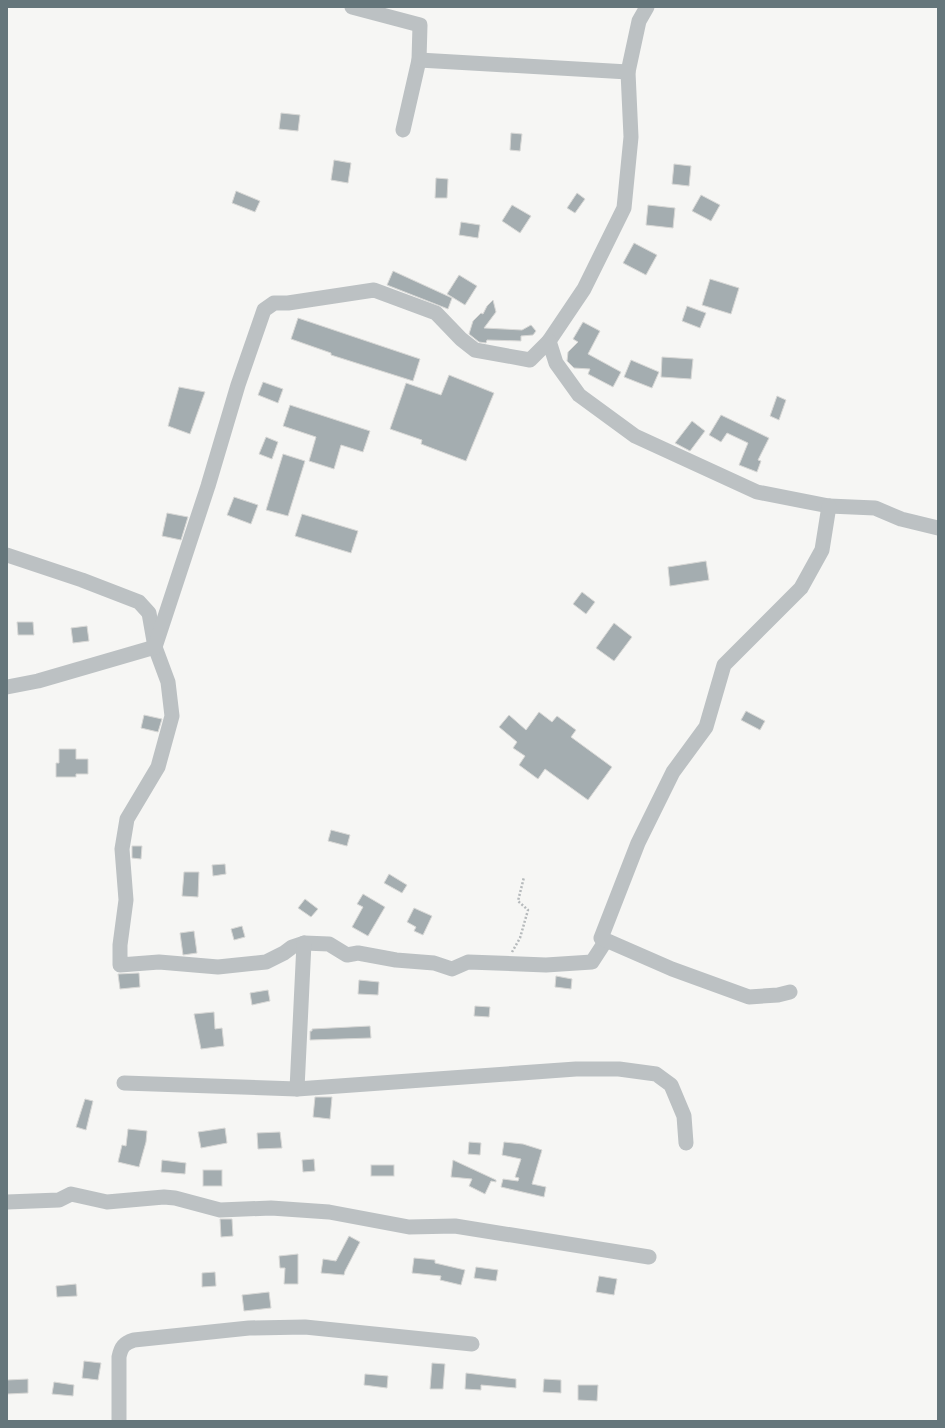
<svg xmlns="http://www.w3.org/2000/svg" width="945" height="1428" font-family="'DM Sans',sans-serif">
<rect width="100%" height="100%" fill="#f6f6f4"/>
<!-- building -->
<g fill="#a4adb0" stroke="#d8d8d6">
<path d="M281 113 300 115 298 131 279 129Z"/>
<path d="M511 133 522 134 520 151 510 150Z"/>
<path d="M334 160 351 163 348 183 331 180Z"/>
<path d="M674 164 691 166 689 186 672 184Z"/>
<path d="M436 178 448 179 447 198H435Z"/>
<path d="M236 191 260 201 255 212 232 203Z"/>
<path d="M577 193 585 199 575 213 567 208Z"/>
<path d="M701 195 720 205 711 221 692 211Z"/>
<path d="M512 205 531 216 520 233 502 221Z"/>
<path d="M648 205 675 208 673 228 646 225Z"/>
<path d="M461 222 480 225 478 238 459 235Z"/>
<path d="M634 243 657 255 646 275 623 263Z"/>
<path d="M393 271 452 298 448 309 387 285Z"/>
<path d="M459 275 477 286 465 305 447 294Z"/>
<path d="M710 279 739 288 731 314 702 305Z"/>
<path d="M493 300 496 312 484 328 522 330 531 325 536 331 533 335 521 336V341L487 340 486 343 479 342 469 334 473 321 481 313 483 314 487 306Z"/>
<path d="M687 306 706 313 700 328 682 321Z"/>
<path d="M298 318 420 359 413 381 331 355V353L291 339Z"/>
<path d="M583 322 600 331 588 354 621 372 613 387 588 374 590 369 574 368 567 361 568 352 578 342 573 339Z"/>
<path d="M662 357 693 359 691 379 661 377Z"/>
<path d="M631 360 659 372 652 388 624 377Z"/>
<path d="M449 375 494 393 466 461 421 444 422 440 390 429 406 383 441 395Z"/>
<path d="M263 382 283 389 278 403 258 395Z"/>
<path d="M179 387 205 392 190 434 168 426Z"/>
<path d="M777 396 786 400 779 420 770 416Z"/>
<path d="M290 405 370 431 363 452 341 445 334 469 309 461 316 437 283 426Z"/>
<path d="M721 415 769 438 758 460 761 461 757 472 739 465 748 443 727 433 721 442 709 435Z"/>
<path d="M692 421 705 431 690 451 675 443Z"/>
<path d="M266 437 278 442 272 459 259 454Z"/>
<path d="M283 454 305 461 288 516 266 510Z"/>
<path d="M234 497 258 505 251 524 227 515Z"/>
<path d="M167 513 188 517 181 540 162 536Z"/>
<path d="M302 514 358 531 351 553 295 536Z"/>
<path d="M706 561 709 580 670 586 668 567Z"/>
<path d="M582 592 595 602 586 614 573 604Z"/>
<path d="M17 622H33L34 635H18Z"/>
<path d="M614 623 632 637 614 661 596 648Z"/>
<path d="M87 626 89 641 73 643 71 628Z"/>
<path d="M746 711 765 721 760 730 741 720Z"/>
<path d="M539 712 552 722 557 716 576 730 571 737 612 767 588 800 545 769 538 779 519 765 525 756 513 748 517 742 499 727 509 715 526 730Z"/>
<path d="M144 715 162 719 158 732 141 728Z"/>
<path d="M59 749H76V759H88V774H76V777H56V763H59Z"/>
<path d="M331 830 350 835 347 846 328 841Z"/>
<path d="M132 846H142L141 859 132 858Z"/>
<path d="M225 864 226 874 213 876 212 865Z"/>
<path d="M184 872H199L198 897 182 896Z"/>
<path d="M389 874 407 885 402 893 384 883Z"/>
<path d="M363 894 385 907 368 936 352 927 363 907 357 904Z"/>
<path d="M305 899 318 909 311 917 298 908Z"/>
<path d="M414 908 432 916 423 935 414 931 416 927 407 922Z"/>
<path d="M242 926 245 937 234 940 231 929Z"/>
<path d="M194 931 197 953 183 955 180 933Z"/>
<path d="M139 973 140 987 120 989 118 974Z"/>
<path d="M556 976 572 979 571 989 555 987Z"/>
<path d="M359 980 379 982 378 995 358 994Z"/>
<path d="M268 990 270 1001 252 1005 250 993Z"/>
<path d="M475 1006 490 1007 489 1017 474 1016Z"/>
<path d="M214 1012 215 1029 222 1028 224 1046 201 1049 194 1014Z"/>
<path d="M370 1026 371 1038 310 1040V1031H312V1029Z"/>
<path d="M315 1097H332L330 1119 313 1117Z"/>
<path d="M85 1099 93 1101 86 1130 76 1127Z"/>
<path d="M225 1128 227 1143 201 1148 198 1132Z"/>
<path d="M128 1129 147 1131 146 1142 139 1167 118 1162 122 1145 126 1146Z"/>
<path d="M280 1132 282 1148 258 1149 257 1133Z"/>
<path d="M469 1142 481 1143 480 1155 468 1154Z"/>
<path d="M504 1142 523 1144 542 1150 532 1184 546 1187 544 1197 501 1187 503 1179 518 1181 519 1178 515 1177 521 1159 502 1155Z"/>
<path d="M314 1159 315 1171 303 1172 302 1160Z"/>
<path d="M162 1160 186 1163 185 1174 161 1172Z"/>
<path d="M453 1160 496 1180V1182L491 1181 485 1194 469 1186 472 1179 451 1177Z"/>
<rect x="371" y="1165" width="23" height="11"/>
<rect x="203" y="1170" width="19" height="16"/>
<path d="M220 1219H232L233 1236 221 1237Z"/>
<path d="M349 1236 360 1242 345 1271 344 1275 321 1273 323 1259 336 1261Z"/>
<path d="M298 1254V1284H284L285 1268H280L279 1256Z"/>
<path d="M414 1258 435 1260V1263L465 1270 461 1285 440 1280 441 1276 412 1273Z"/>
<path d="M476 1267 498 1270 496 1281 474 1278Z"/>
<path d="M215 1272 216 1286 202 1287V1273Z"/>
<path d="M599 1276 617 1279 614 1295 596 1292Z"/>
<path d="M76 1284 77 1296 57 1297 56 1286Z"/>
<path d="M269 1292 271 1308 244 1311 242 1295Z"/>
<path d="M84 1361 101 1363 98 1380 82 1378Z"/>
<path d="M432 1363 445 1364 443 1389H430Z"/>
<path d="M466 1373 516 1379V1388L481 1385V1390L465 1389Z"/>
<path d="M365 1374 388 1376 387 1388 364 1385Z"/>
<path d="M28 1379V1393L7 1394V1380Z"/>
<path d="M544 1379 561 1380V1393L543 1392Z"/>
<path d="M54 1382 74 1385 73 1396 52 1394Z"/>
<path d="M578 1385H598L597 1401 578 1400Z"/>
</g>
<g fill="none" stroke-linecap="round" stroke-linejoin="round">
<!-- path -->
<path stroke="#b6babc" stroke-width="2.5" stroke-dasharray="2 2" stroke-linecap="butt" d="M512 952 520 938 528 910 518 901 524 877"/>
<!-- street -->
<g stroke="#bcc1c3" stroke-width="15">
<path d="M352 7 420 25 419 60 403 130"/>
<path d="M419 60 628 72"/>
<path d="M549 341 584 289 624 208 631 137 628 72 639 21 647 7"/>
<path d="M7 555 82 580 139 602 149 613 155 647 168 682 172 716 158 767 127 819 122 849 126 900 120 945V965L159 962 218 967 266 962 284 953 292 947 304 943 329 944 347 955 358 953 396 960 434 963 452 969 468 962 546 965 592 962 603 945V939"/>
<path d="M7 687 38 681 155 647 208 486 238 385 264 310 274 303H288L374 290 436 313 461 339 475 350 530 360 549 341 556 363 579 395 635 436 757 492 829 506 875 508 901 519 938 528"/>
<path d="M790 992 778 995 749 997 672 969 601 938 638 843 673 772 706 727 724 665 801 588 822 550 829 506"/>
<path d="M124 1083 297 1089 576 1069H619L656 1074 671 1085 684 1116 686 1143"/>
<path d="M297 1089 304 943"/>
<path d="M7 1202 59 1200 71 1194 107 1202 164 1197 175 1198 220 1210 271 1208 329 1212 409 1227 455 1226 649 1257"/>
<path d="M119 1421V1357C121 1347 124 1343 134 1340L249 1328 305 1327 472 1344"/>
</g>
</g>
<!-- border -->
<rect width="945" height="1428" fill="none" stroke="#65767b" stroke-width="16"/>
</svg>
